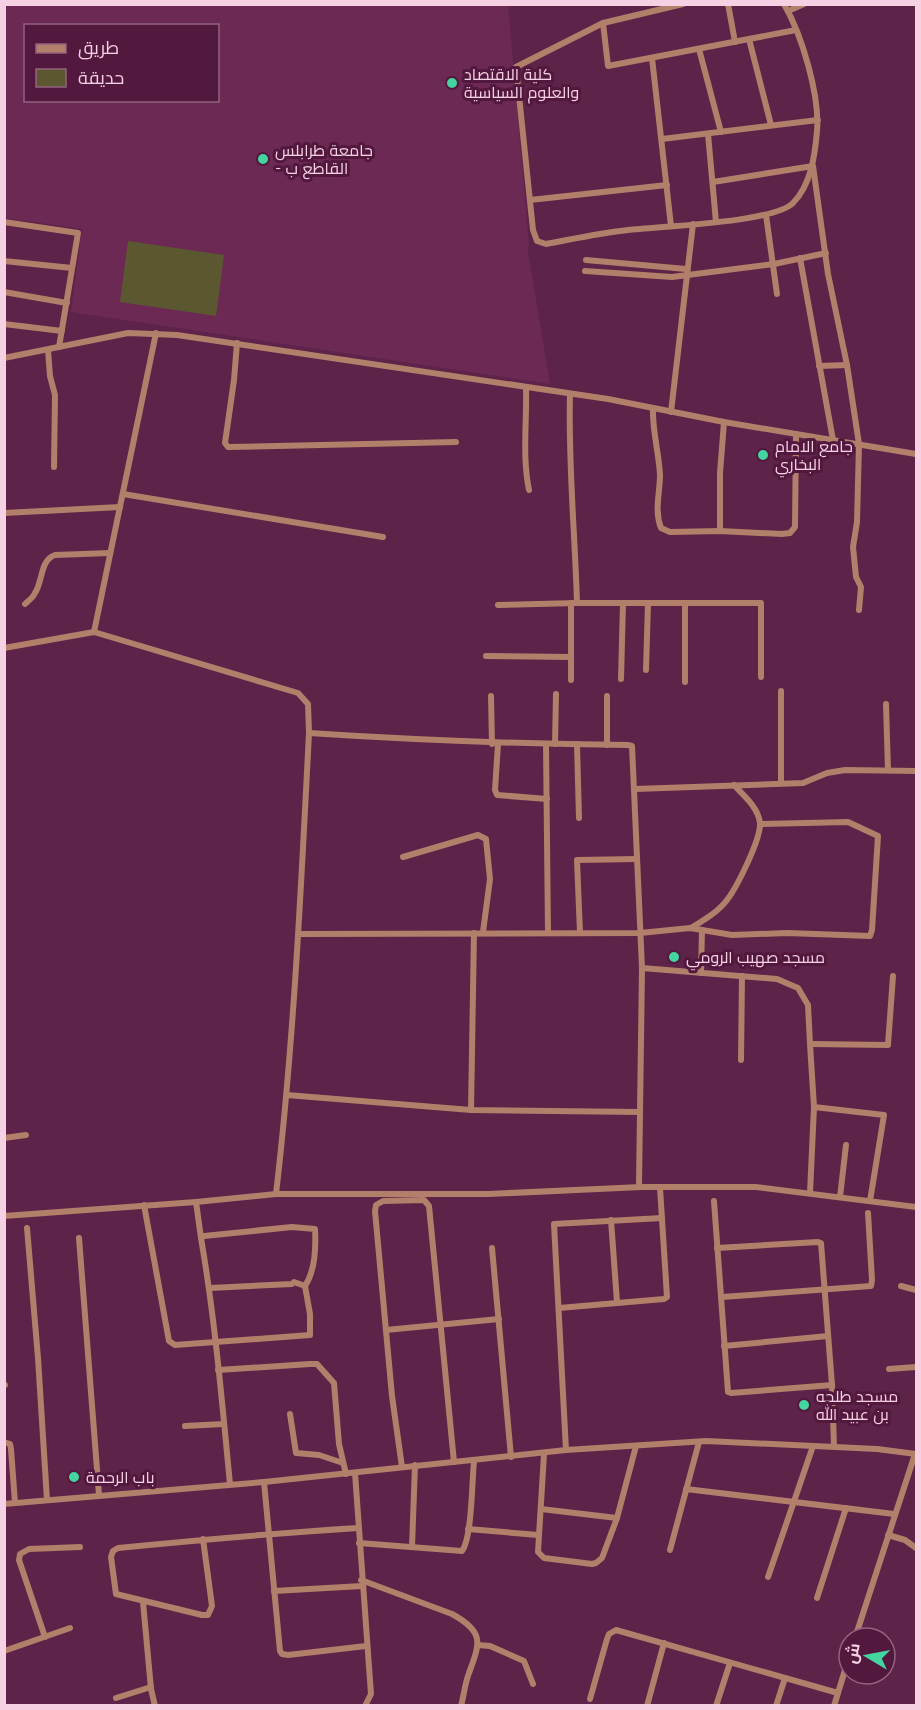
<svg xmlns="http://www.w3.org/2000/svg" width="921" height="1710" font-family="Quicksand,Cairo,sans-serif">
<rect width="100%" height="100%" fill="#5e2348"/>
<!-- built -->
<path fill="#6b2953" fill-rule="evenodd" d="M5 5H508L529 244 528 252 550 384 71 312 82 229 5 218ZM26 26H218V100H26Z"/>
<!-- green -->
<path fill="#5b5831" d="M128 241 224 255 216 316 120 302Z"/>
<g fill="none" stroke-linecap="round" stroke-linejoin="round">
<!-- street -->
<g stroke="#b17f6a" stroke-width="6">
<path d="M683 4 603 23 516 67 533 230 537 241 546 244C573 239 600 233 628 230 660 226 773 223 793 203 811 185 815 155 817 131 820 96 802 35 784 4"/>
<path d="M728 4 735 42"/>
<path d="M788 11 804 4"/>
<path d="M603 23 608 66 796 30"/>
<path d="M749 39 771 125"/>
<path d="M699 49 721 132"/>
<path d="M652 58 671 226"/>
<path d="M708 134 716 222"/>
<path d="M662 139 818 120"/>
<path d="M713 182 813 166 828 274 847 365 859 444 857 522 853 547 856 577 861 587 859 610"/>
<path d="M530 200 667 185"/>
<path d="M766 215 777 294"/>
<path d="M4 222 78 233 59 347"/>
<path d="M800 258 833 440"/>
<path d="M586 260 686 269"/>
<path d="M4 261 72 268"/>
<path d="M585 271 672 277 774 264 826 253"/>
<path d="M4 292 67 303"/>
<path d="M4 324 62 331"/>
<path d="M237 343 234 380 225 443 228 447 456 442"/>
<path d="M48 350 50 376 55 395 54 467"/>
<path d="M4 358 128 333 177 335 608 399 724 422 916 454"/>
<path d="M819 366 847 365"/>
<path d="M526 387C527 422 522 456 529 490"/>
<path d="M570 394C568 463 575 533 577 603"/>
<path d="M653 408C652 430 659 453 660 475 660 493 654 510 661 528L670 532 720 531 782 534 790 533 795 527 796 434"/>
<path d="M671 412 693 224"/>
<path d="M123 494 383 537"/>
<path d="M4 513 120 507"/>
<path d="M720 531V473L724 422"/>
<path d="M571 603V680"/>
<path d="M685 603V682"/>
<path d="M25 604C28 601 33 598 35 593 43 581 40 560 55 555L110 553"/>
<path d="M498 605 577 603H761V677"/>
<path d="M94 632 156 333"/>
<path d="M4 648 94 632 298 693 308 704 309 733C301 887 294 1040 276 1194"/>
<path d="M486 656 571 657"/>
<path d="M646 670 648 603"/>
<path d="M621 679 623 603"/>
<path d="M491 696 492 744"/>
<path d="M607 696V745"/>
<path d="M886 704 888 770"/>
<path d="M309 733C416 740 521 744 628 745L632 746 642 968 639 1185 641 1187"/>
<path d="M498 744 495 790 497 795 547 799"/>
<path d="M546 744 548 933"/>
<path d="M555 744 556 694"/>
<path d="M577 744 579 818"/>
<path d="M781 783V691"/>
<path d="M635 789 803 783 827 773 845 770 916 771"/>
<path d="M403 857 478 835 486 839 490 879 483 932"/>
<path d="M691 928C704 920 718 912 727 900 737 887 761 839 760 823 758 807 744 796 734 785"/>
<path d="M580 933 577 860 637 859"/>
<path d="M299 934 640 933 690 928 732 935 787 933 870 936 872 930 878 836 848 822 760 824"/>
<path d="M642 968 777 979 798 988 808 1005 810 1044 814 1107 810 1193"/>
<path d="M701 973 702 930"/>
<path d="M810 1044 888 1045 893 976"/>
<path d="M741 1060 742 976"/>
<path d="M287 1095 471 1110 640 1112"/>
<path d="M814 1107 884 1115 870 1201"/>
<path d="M471 1110 474 933"/>
<path d="M4 1138 26 1135"/>
<path d="M840 1197 846 1145"/>
<path d="M714 1201 728 1392 731 1393 832 1385"/>
<path d="M196 1202 201 1238"/>
<path d="M144 1205 169 1341 175 1345 310 1335V1314L305 1286C315 1271 316 1247 315 1229L292 1227 204 1236 201 1238C215 1319 222 1402 230 1484"/>
<path d="M4 1216 196 1202 276 1194H489L641 1187H756L916 1207"/>
<path d="M611 1220 617 1302"/>
<path d="M27 1228 38 1358 47 1500"/>
<path d="M79 1238 99 1495"/>
<path d="M492 1248 511 1457"/>
<path d="M717 1248 818 1242 821 1243 832 1385 834 1447"/>
<path d="M901 1286 916 1290"/>
<path d="M210 1288 292 1284 294 1282 305 1286"/>
<path d="M722 1297 871 1286 872 1280 868 1213"/>
<path d="M559 1308 664 1299 667 1297 660 1188"/>
<path d="M386 1330 499 1319"/>
<path d="M724 1346 828 1336"/>
<path d="M889 1369 916 1367"/>
<path d="M218 1370 310 1364H317L334 1383 339 1444 346 1474"/>
<path d="M4 1385H5"/>
<path d="M290 1414 296 1453 319 1455 343 1463"/>
<path d="M185 1426 224 1424"/>
<path d="M4 1442 10 1444 11 1449 15 1503"/>
<path d="M566 1450 554 1224 662 1218"/>
<path d="M544 1454 538 1552 544 1558 592 1564 596 1563 602 1558 617 1518 636 1446"/>
<path d="M402 1467 392 1396 375 1211 376 1205 383 1201 424 1200 429 1206 454 1462"/>
<path d="M355 1473 371 1694 365 1706"/>
<path d="M264 1482 280 1651 282 1654 288 1655 366 1646"/>
<path d="M686 1489 894 1514"/>
<path d="M4 1504 264 1482 566 1450 706 1441 877 1449 916 1454"/>
<path d="M541 1509 617 1518"/>
<path d="M468 1529 538 1535"/>
<path d="M888 1535 905 1540 916 1548"/>
<path d="M203 1539 212 1606 208 1615H202L116 1594 111 1557 113 1551 118 1548C198 1540 278 1533 358 1528"/>
<path d="M359 1543 462 1551C472 1538 472 1480 474 1461"/>
<path d="M412 1547 415 1465"/>
<path d="M670 1550 699 1442"/>
<path d="M768 1577 813 1446"/>
<path d="M361 1580 452 1614C485 1632 480 1643 469 1673 465 1683 464 1695 461 1706"/>
<path d="M274 1591 362 1586"/>
<path d="M817 1598 846 1508"/>
<path d="M143 1602 151 1689 155 1706"/>
<path d="M45 1637 19 1560 20 1554 29 1549 80 1547"/>
<path d="M855 1638 915 1454"/>
<path d="M478 1645 490 1646 524 1661 533 1684"/>
<path d="M4 1651 70 1628"/>
<path d="M116 1698 151 1687"/>
<path d="M590 1699 607 1639 609 1634 616 1630 838 1693"/>
<path d="M647 1706 664 1643"/>
<path d="M716 1706 730 1663"/>
<path d="M776 1706 785 1678"/>
<path d="M834 1706 849 1657"/>
</g>
</g>
<!-- markers -->
<g fill="#43d4a0" stroke="#52183e" stroke-width="2">
<circle cx="452" cy="83" r="6"/>
<circle cx="263" cy="159" r="6"/>
<circle cx="763" cy="455" r="6"/>
<circle cx="674" cy="957" r="6"/>
<circle cx="804" cy="1405" r="6"/>
<circle cx="74" cy="1477" r="6"/>
</g>
<g text-anchor="middle" stroke-width="6" stroke-linejoin="round" paint-order="stroke">
<!-- poi labels -->
<g font-size="16" fill="#f6d1e4" stroke="#52183e" text-anchor="start">
<text x="464" y="80">كلية الاقتصاد<tspan x="464" dy="18">والعلوم السياسية</tspan></text>
<text x="275" y="156">جامعة طرابلس<tspan x="275" dy="18">- القاطع ب</tspan></text>
<text x="775" y="452">جامع الامام<tspan x="775" dy="18">البخاري</tspan></text>
<text x="686" y="963">مسجد صهيب الرومي</text>
<text x="816" y="1402">مسجد طلحه<tspan x="816" dy="18">بن عبيد الله</tspan></text>
<text x="86" y="1483">باب الرحمة</text>
</g>
</g>
<!-- border -->
<rect width="921" height="1710" fill="none" stroke="#f6d1e4" stroke-width="12"/>
<!-- legend -->
<rect x="24" y="24" width="195" height="78" fill="#52183e" stroke="#946280" stroke-width="1.5"/>
<rect x="36" y="44" width="30" height="9" fill="#b17f6a" stroke="#946280" stroke-width="1.5"/>
<text x="78" y="54" font-size="18" fill="#f6d1e4">طريق</text>
<rect x="36" y="69" width="30" height="18" fill="#5b5831" stroke="#946280" stroke-width="1.5"/>
<text x="78" y="84" font-size="18" fill="#f6d1e4">حديقة</text>
<!-- north arrow -->
<g transform="translate(867 1656) rotate(280)"><circle r="28" fill="#52183e" stroke="#946280" stroke-width="1.5"/>
<path d="M0-4.5L10 22L0 15L-10 22Z" fill="#43d4a0"/>
<text y="-9" font-size="16" font-weight="bold" text-anchor="middle" fill="#f6d1e4">ش</text>
</g>
</svg>
